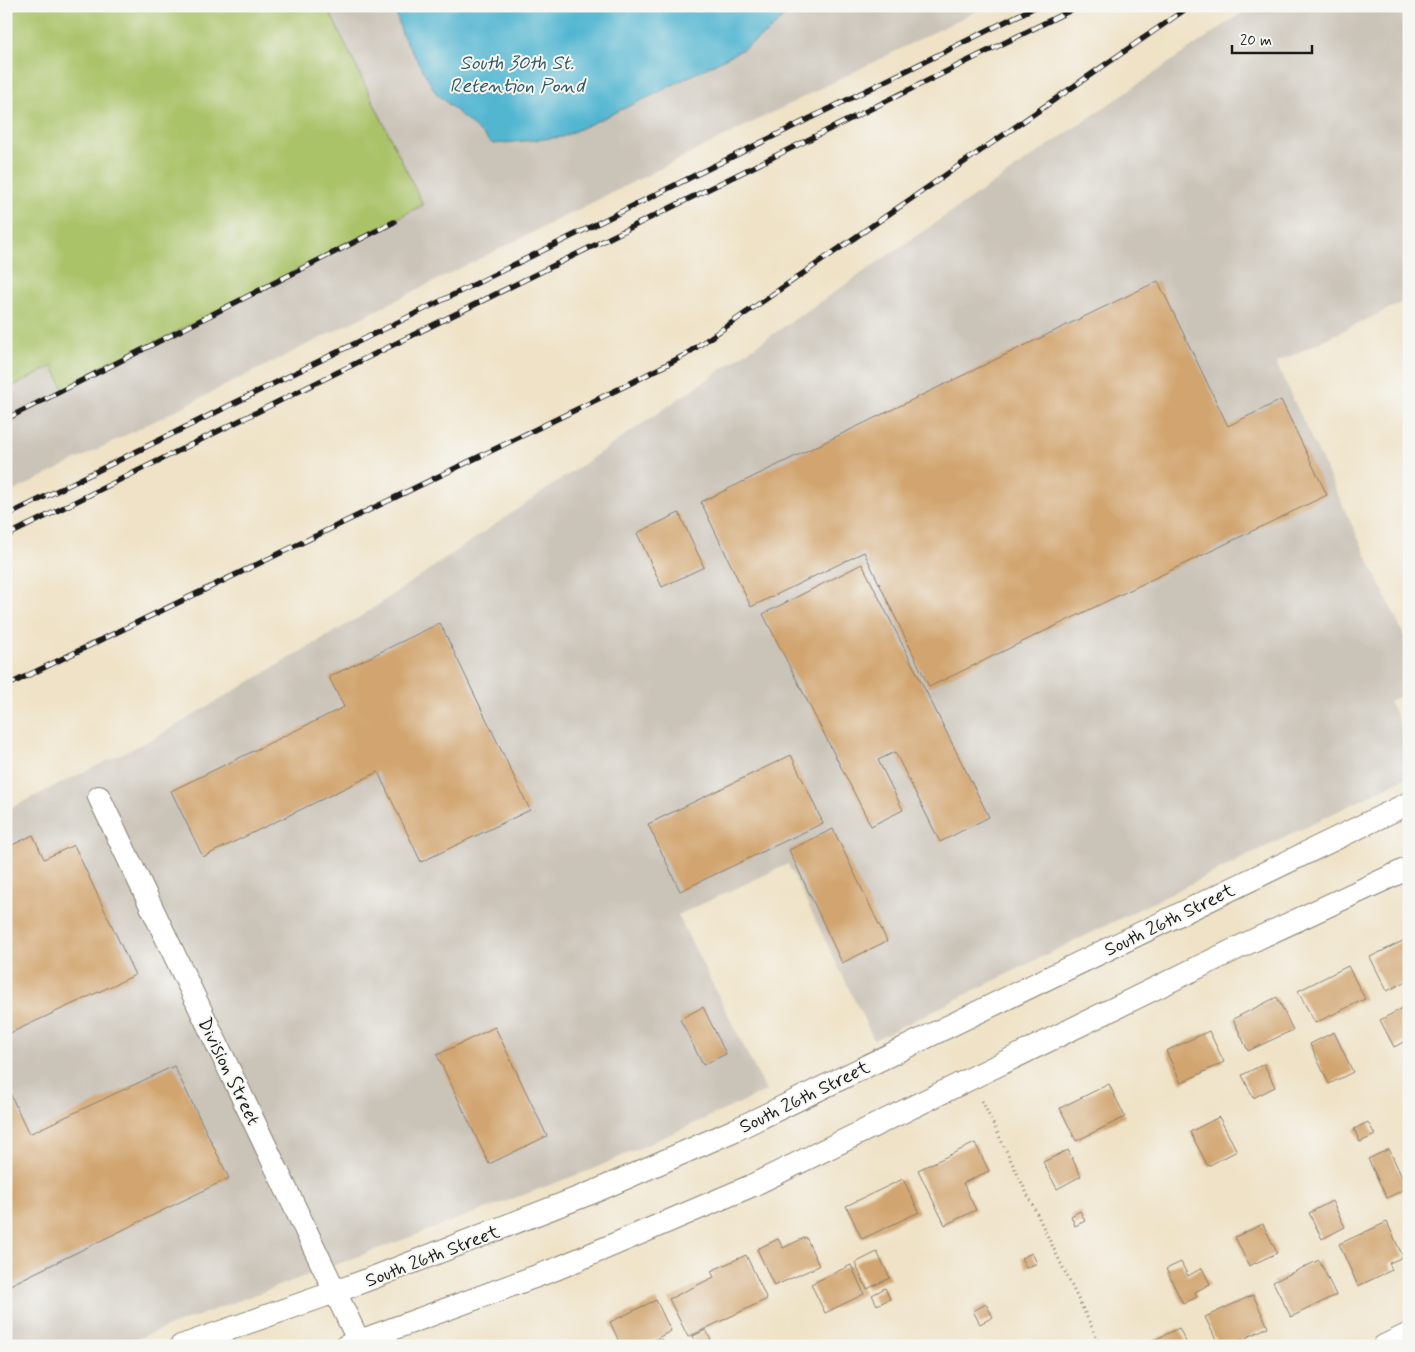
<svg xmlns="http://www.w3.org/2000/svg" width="1415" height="1352" font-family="Mynerve,sans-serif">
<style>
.industrial{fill:#cac3b8}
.green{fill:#aac369;stroke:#637042}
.water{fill:#52b6d1;stroke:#376976}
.building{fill:#d2a56f}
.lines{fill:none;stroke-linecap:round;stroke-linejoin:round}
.street-casing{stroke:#867f71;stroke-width:24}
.path{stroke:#867f71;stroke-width:3;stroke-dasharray:1 4;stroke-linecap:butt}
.street{stroke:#fff;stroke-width:22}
.rail-casing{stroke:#1c1c1c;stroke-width:5.5}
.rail{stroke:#f6f6f2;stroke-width:4;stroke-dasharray:11;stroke-linecap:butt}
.labels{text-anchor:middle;stroke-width:4;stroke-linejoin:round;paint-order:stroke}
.street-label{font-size:19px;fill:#1c1c1c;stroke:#f6f6f2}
.water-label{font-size:20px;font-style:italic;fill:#325a64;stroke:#f6f6f2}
</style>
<rect width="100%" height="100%" fill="#f6f6f2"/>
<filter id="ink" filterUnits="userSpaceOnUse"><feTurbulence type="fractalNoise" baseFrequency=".02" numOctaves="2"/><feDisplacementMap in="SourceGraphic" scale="10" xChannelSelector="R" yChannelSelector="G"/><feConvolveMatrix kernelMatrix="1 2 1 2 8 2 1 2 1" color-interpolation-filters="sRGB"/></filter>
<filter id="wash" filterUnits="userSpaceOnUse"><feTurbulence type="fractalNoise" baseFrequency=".0096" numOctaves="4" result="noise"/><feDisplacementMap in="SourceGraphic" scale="20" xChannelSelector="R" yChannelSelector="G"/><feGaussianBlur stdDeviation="1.12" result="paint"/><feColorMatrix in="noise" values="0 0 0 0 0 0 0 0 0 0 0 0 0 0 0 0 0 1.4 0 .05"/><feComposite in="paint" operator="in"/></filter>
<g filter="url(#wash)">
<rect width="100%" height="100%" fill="#efe2c6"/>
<path class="industrial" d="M6,6H986L6,495Z
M1252,6H1409V299L1276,363L1409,646V692L1389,701L1409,741V776L874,1040L788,864L678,915L766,1091L593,1169L117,1346H6V810L156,737L363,615Z"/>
<path class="green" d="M6,6H327L423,205L64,390L53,366L6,390Z"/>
<path class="water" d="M394,6H793L771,30L743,49L653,95L562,137L493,144L436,93L402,34Z"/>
<g id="blocks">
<path class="building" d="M1158,281L1228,426L1281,400L1327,495L929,687L864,552L751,607L701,502Z
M679,513L704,567L662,587L637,533Z
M862,564L989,817L940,842L895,752L878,760L903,810L871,826L763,614Z
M440,623L530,810L421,862L378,772L203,857L171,791L344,707L329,677Z
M791,755L823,823L680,891L648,824Z
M833,829L887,941L842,963L789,850Z
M33,835L44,859L74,845L135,975L6,1035V848Z
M1409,938V980L1387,991L1370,957Z
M1348,966L1365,999L1315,1023L1298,991Z
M1277,997L1293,1030L1248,1051L1233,1019Z
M703,1007L726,1054L703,1065L680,1019Z
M1405,1007L1409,1014V1039L1394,1047L1380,1020Z
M495,1027L547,1136L489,1164L437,1055Z
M1209,1031L1224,1062L1181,1083L1166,1051Z
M1334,1032L1353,1072L1329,1084L1310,1044Z
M1264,1064L1275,1087L1253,1098L1242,1075Z
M174,1066L229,1178L6,1287V1090L8,1089L29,1134Z
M1109,1084L1125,1117L1076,1141L1060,1108Z
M1219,1117L1237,1151L1208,1166L1190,1132Z
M1368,1122L1375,1135L1360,1142L1354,1129Z
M975,1143L989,1171L963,1183L976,1210L945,1225L918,1170Z
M1389,1149L1407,1188L1387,1198L1368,1159Z
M1068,1150L1081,1176L1057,1189L1043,1162Z
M903,1179L919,1212L862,1239L846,1206Z
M1332,1201L1345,1227L1322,1239L1309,1213Z
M1080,1211L1085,1221L1075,1226L1071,1216Z
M1387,1222L1403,1257L1389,1263L1392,1270L1358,1286L1339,1244Z
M1263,1224L1277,1253L1249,1266L1235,1237Z
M806,1237L819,1266L774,1286L757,1249L778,1239L783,1248Z
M877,1252L890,1278L867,1289L855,1263Z
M1032,1253L1037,1263L1026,1268L1021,1258Z
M746,1255L767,1299L688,1337L669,1299L714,1277L711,1271Z
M1319,1260L1336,1295L1291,1317L1273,1282Z
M1181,1262L1188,1276L1202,1268L1210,1284L1195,1292L1197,1297L1183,1304L1166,1269Z
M851,1265L864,1294L825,1313L811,1284Z
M885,1288L890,1299L877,1305L872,1295Z
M1253,1295L1268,1327L1229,1346H1219L1205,1317Z
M656,1300L671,1331L642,1346H621L610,1322Z
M986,1304L993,1317L980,1324L973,1311Z
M1179,1328L1188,1346H1142Z
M706,1330L711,1340L697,1346L693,1336Z
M662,1339L666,1346H651V1344Z"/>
</g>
</g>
<g filter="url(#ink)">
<use href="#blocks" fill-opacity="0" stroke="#867f71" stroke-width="1"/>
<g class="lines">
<g class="street-casing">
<path id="street" d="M99,797L361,1346
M181,1346L335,1292L367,1280L596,1191L735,1130L1409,803
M346,1346L556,1269L751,1186L1250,942L1409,868
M1384,1346L1409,1334"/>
</g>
<path class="path" d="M982,1101L1101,1346"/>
<use href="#street" class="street"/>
<g class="rail-casing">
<path id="rail" d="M6,419L394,222
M6,516L1037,6
M6,536L1079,6
M6,686L629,384L685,355L1190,6"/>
</g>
<use href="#rail" class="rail"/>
</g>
</g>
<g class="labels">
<g class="street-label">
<text transform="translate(1169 919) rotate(-26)" y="7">South 26th Street</text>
<text transform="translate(230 1071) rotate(64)" y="7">Division Street</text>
<text transform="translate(804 1096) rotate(-26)" y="7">South 26th Street</text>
<text transform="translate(432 1255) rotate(-21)" y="7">South 26th Street</text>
</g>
<g class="water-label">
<text x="517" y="69">South 30th St.<tspan x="517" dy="23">Retention Pond</tspan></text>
</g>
</g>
<rect width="1415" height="1352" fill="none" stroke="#f6f6f2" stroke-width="25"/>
<path d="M1232 45v8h80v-8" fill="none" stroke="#1c1c1c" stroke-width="2.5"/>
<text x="1240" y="45" font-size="15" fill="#1c1c1c" stroke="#f6f6f2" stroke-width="4" paint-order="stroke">20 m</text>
</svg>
